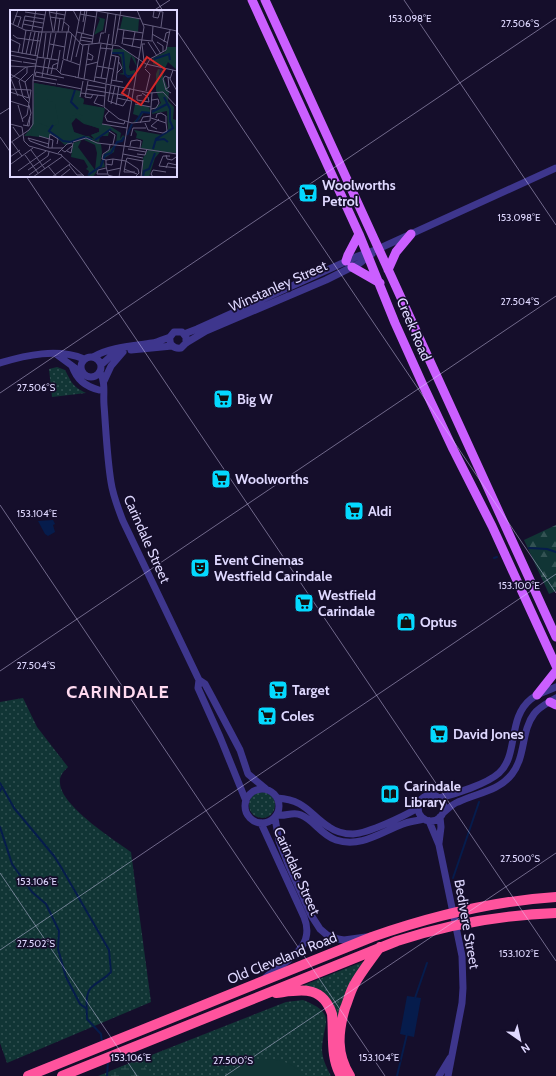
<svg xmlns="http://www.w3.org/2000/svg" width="556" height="1076" font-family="Cabin,sans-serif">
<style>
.grass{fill:url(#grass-dots)}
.forest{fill:url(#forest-firs)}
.wetland{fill:url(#wetland-marsh)}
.pitch{fill:#113535}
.water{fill:#061c4c}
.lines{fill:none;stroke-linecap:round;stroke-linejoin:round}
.stream{stroke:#061c4c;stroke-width:2}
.minor{stroke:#3e368d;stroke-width:7}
.major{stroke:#cb5fff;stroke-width:9}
.highway{stroke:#ff539d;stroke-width:10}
.ticks{fill:none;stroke:#dfd8ff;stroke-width:1;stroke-opacity:0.45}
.labels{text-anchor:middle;stroke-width:3.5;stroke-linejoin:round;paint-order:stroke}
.poi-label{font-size:14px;font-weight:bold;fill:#dfd8ff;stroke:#150e2b;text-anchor:start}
.street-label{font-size:14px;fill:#dfd8ff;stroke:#150e2b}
.district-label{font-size:18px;font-weight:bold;letter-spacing:1px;fill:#ffdaf0;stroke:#150e2b}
.inset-river{fill:none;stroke:#061c4c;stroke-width:2}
.inset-road{fill:none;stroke:#665f80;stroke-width:1}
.view{fill:#d62828;fill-opacity:0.15;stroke:#d62828;stroke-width:2}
.inset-edge{fill:none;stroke:#dfd8ff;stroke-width:2}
.ticks-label{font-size:10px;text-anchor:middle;fill:#dfd8ff;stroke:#150e2b;stroke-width:3.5;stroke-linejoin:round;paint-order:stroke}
</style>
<defs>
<pattern id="grass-dots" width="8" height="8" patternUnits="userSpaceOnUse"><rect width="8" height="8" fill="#113535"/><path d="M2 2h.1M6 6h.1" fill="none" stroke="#335253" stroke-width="1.8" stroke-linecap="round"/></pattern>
<pattern id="forest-firs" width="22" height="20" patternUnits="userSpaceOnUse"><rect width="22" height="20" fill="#113535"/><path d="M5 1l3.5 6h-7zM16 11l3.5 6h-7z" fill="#335253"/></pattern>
<pattern id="wetland-marsh" width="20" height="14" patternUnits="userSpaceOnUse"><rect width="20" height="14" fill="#113535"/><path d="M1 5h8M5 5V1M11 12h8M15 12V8" fill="none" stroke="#335253"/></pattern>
</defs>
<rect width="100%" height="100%" fill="#150e2b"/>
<path class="grass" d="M57,367L65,370C72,383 72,386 86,393L52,397L49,369Z
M23,698L37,727L68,767C63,772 59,776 60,783C61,806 113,839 131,852L151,1002L7,1063L0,1043V702Z
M249 805a13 13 0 1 1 26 0a13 13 0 1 1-26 0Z
M364,962L338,1023L333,1011L302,986L357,964Z
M303,1000C338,1014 323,1022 322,1049C322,1059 327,1068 331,1076H98L286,1002Z"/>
<path class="forest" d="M556,525V591L549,594L524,540Z"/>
<path class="wetland" d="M140,1059L150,1076H110V1071Z"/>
<path class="pitch" d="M262,1059C282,1060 290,1061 305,1076H226C237,1064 246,1061 262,1059Z"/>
<path class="water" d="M53,520L55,524L53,525L55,532L48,536L45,534L38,521Z
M407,996L421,998L414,1037L400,1034Z"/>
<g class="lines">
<path class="stream" d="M529,548L547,549L556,552
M494,558L497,557
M0,783L14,808L54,856L61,867L109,950L111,972C105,979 100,980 93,986C84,992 87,1009 87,1019L101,1034L102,1042
M0,791L2,787
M0,827L12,864L32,892L46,904L59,931L58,949L66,977L80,1004L87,1009
M453,878L479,802
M415,998L427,963
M107,1076L108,1061
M397,1076L407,1034"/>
<path class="minor" d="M184,334L197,329L358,256L378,249L556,168
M186,343V337L182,332H174L170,337C169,344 173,349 181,348L186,343L206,331L326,280L360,263L372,254
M131,350L172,346
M56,354L75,368
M81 367a10 10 0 1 1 20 0a10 10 0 1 1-20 0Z
M93,357C110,347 133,346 152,343C158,342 164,339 170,337
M0,363C26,355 58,348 84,359
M101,365L112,355L121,352
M72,366C77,380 85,386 99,390
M100,372C106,384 103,393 104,405C106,431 107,457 111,482C113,496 118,508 123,521L199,680L198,688L220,737L246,801
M104,381L111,366L123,352
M199,680L205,684L212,697L240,750L248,774L266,789
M245 806a17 17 0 1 1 34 0a17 17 0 1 1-34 0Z
M418 808a13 13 0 1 1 26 0a13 13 0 1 1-26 0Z
M277,798C306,800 309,814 329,827C336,832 345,834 353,834C369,833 404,816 418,808
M439,798C455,794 487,784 499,773C519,755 507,718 531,699C538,693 548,691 556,687
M443,813C448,809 452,804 458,802C476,793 498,792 512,774C526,756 521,731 534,714C539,707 548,703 556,698
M277,815C285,817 293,811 301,815C314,820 321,835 336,840C361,848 381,832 403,824C410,821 417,821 424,819
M275,818L279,841L288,864L311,915L320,929L327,935L338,939L344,940L366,937
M429,821L439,845L462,956L463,988L462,1003L448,1076
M261,823L304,917C317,949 284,961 265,978
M439,843L441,827L440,817
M439,1076L450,1058"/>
<path class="major" d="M252,0L359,234L395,323L422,383L453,449L492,526L556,666
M265,0L556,637
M346,261L348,255L359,234
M352,267L380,283
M388,270L396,252L411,234
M537,695L556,671
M550,702L556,705"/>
<path class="highway" d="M276,993C300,990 322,984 332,1014C334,1035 330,1057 341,1076
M28,1076L372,937C432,916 493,901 556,897
M62,1076L397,941C449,924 502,915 556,913
M350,1076C336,1054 338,1032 345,1008C348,1001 350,992 354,985C361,972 371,960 380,947"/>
</g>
<path class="ticks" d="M156,0L163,11M404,0L556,225M153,11L170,0M176,30L556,593M0,114L11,107M0,137L11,153M26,176L556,961M0,393L556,18M0,505L385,1076M0,671L556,296M0,873L137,1076M0,950L556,574M225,1076L556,853"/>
<defs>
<g id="supermarket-square" transform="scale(1)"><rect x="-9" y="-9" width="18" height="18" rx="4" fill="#04d9ff" stroke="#150e2b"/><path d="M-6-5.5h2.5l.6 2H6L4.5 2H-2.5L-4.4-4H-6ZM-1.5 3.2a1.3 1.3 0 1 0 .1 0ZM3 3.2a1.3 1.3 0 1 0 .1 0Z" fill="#111"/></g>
<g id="theatre-square" transform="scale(1)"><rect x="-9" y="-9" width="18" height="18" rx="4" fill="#04d9ff" stroke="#150e2b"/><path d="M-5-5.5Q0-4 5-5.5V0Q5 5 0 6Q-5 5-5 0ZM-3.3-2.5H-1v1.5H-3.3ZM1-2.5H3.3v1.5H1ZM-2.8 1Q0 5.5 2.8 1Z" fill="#111"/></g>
<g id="shop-square" transform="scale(1)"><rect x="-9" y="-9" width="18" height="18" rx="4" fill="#04d9ff" stroke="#150e2b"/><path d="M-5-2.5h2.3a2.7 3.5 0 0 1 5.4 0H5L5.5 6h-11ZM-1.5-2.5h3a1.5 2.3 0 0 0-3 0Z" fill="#111"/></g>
<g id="library-square" transform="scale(1)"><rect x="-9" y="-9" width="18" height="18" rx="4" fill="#04d9ff" stroke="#150e2b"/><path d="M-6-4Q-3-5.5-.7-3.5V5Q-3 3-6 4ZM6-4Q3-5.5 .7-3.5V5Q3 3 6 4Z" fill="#111"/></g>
</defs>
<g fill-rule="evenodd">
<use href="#supermarket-square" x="308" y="193"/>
<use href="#supermarket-square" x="223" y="399"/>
<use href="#supermarket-square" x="221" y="479"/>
<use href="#supermarket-square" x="354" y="511"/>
<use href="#theatre-square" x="200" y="568"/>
<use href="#supermarket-square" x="304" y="603"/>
<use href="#shop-square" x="406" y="622"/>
<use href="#supermarket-square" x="278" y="690"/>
<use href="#supermarket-square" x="267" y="716"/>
<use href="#supermarket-square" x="439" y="734"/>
<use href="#library-square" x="390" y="794"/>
</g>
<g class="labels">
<g class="poi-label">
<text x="322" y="190">Woolworths<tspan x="322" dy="16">Petrol</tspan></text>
<text x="237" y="404">Big W</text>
<text x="235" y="484">Woolworths</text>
<text x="368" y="516">Aldi</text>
<text x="214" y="565">Event Cinemas<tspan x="214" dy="16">Westfield Carindale</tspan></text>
<text x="318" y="600">Westfield<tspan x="318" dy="16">Carindale</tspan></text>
<text x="420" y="627">Optus</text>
<text x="292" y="695">Target</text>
<text x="281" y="721">Coles</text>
<text x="453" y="739">David Jones</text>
<text x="404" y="791">Carindale<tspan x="404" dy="16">Library</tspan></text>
</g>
<g class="street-label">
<text transform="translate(278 286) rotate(-24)" y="5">Winstanley Street</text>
<text transform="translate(414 329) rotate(67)" y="5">Creek Road</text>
<text transform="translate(147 539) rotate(66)" y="5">Carindale Street</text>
<text transform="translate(297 871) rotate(66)" y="5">Carindale Street</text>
<text transform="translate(467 924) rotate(80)" y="5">Bedivere Street</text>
<text transform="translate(282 958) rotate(-22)" y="5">Old Cleveland Road</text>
</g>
<g class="district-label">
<text x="118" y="698">CARINDALE</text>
</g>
</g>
<g transform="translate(10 10)">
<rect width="167" height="167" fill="#150e2b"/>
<path d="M87,7L95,9L93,20L84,25L90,9ZM157,37H167V60L158,52L155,58L143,54V48L155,42ZM148,59L154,60L153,66L159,82L158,91L164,97L163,109L166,110L167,143L150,142L145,148L139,167H132L133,148L138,140L131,138L133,130L126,128L127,124L124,120L152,125L158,119L157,101L142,104V101L151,93L146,81V64ZM24,73L71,81L70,88L74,90L73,94L95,98L92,114L100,116L98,126H90L89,132L74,127L55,135L43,125L14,126L23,116ZM66,108L74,114L89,118V122L81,125L85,129L64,122L61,114ZM125,94L139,97L141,104L134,102L129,110L123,113L129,106L123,104ZM105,135L104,142L93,149L95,157L89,158L83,167H76L90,156L93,145Z" fill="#113535" fill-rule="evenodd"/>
<path d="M103,39H114L125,48L127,57L121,46L119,57L120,61L125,60L126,66L108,64L113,63L111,47L108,44H101ZM24,73L69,81L70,87L74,89L73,95L94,98L92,114L100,116L111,123L110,129L113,125L115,127L106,134L107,124L99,119L98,126H90L87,132L81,125L89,122L90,119L71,112L70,108L73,106L67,103L60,108L64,122L70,126H79L83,130L72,127L56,134L43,124H40L39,128L21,126L24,93L25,110L29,113L39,117L49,114L45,94L38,89L32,95V89L26,83L24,85ZM78,128L91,134L92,142L90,156L78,165L79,161L76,159L78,157L74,150L61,147L63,133ZM72,129L85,135L87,143L85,160L68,137Z" fill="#113535" fill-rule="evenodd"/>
<path d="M158,40L161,50L167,54L157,51L150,57L149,47Z" fill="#113535"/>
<path d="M113,6L129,9L128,22L110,19Z" fill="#113535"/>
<path class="inset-river" d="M102,43H113L115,64L118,67L125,64M144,49L159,44L160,50M149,70L151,58M65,80L61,92L68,99M142,102L157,94M126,112L132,102L141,103M43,115L39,121L53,131L61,132L74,127L82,130M117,125L122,114M85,130L101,119M146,130L154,129L158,132M143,139L146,129L163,118L160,111V99L154,87M78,165L91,156L95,145L101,143L107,132L112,131L114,127M133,167L134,161L139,159L145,143"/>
<path class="inset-road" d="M39,0L43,22M63,0L69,11M81,0L131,9M143,0L153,2L151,17M144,1L143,7L148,8L150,2M15,2L35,5M39,2L55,5M70,4L86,7M5,6L11,7L8,16M15,6L34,9M40,7L54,9M14,10L33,13M54,12L59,16L58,22M73,12L75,0M0,13L15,20L31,22H60L72,35L90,33L109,36L136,54L167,61M3,14L8,0M13,14L33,18M133,14L167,21M143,16L142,30L151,44M12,18L15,6M108,19L133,23M22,20L26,0M44,21L47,0M52,21L56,0M48,22L50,8M67,22L83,26M73,23L77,0M95,23L98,3M142,24L158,33M3,25L7,28L30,31M71,27L83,29M113,28L142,31M0,29L10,34L8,43M70,30L82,32M138,32L147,46M147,32L153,36V42M154,32L156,23L159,22M89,33L91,23H94M40,34L55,37M82,34L87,1M102,34L106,4M105,34L111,0M112,34L114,20M113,34L131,38M122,37L125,22M90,38L102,39M0,41L28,46M12,44L16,20M16,44L21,22M0,45L26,50M20,45L25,22M101,45L109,47L106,71M25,46L29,22M27,47L48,50M66,47L72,23M33,48L36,23M37,49L41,23M41,49L46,23M53,49L57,22M53,49L70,55M77,49L82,50L83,46L78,43M0,50L12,52M57,50L62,24M61,51L71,0M134,51L132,34H135M13,52L26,54M76,55L88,52M0,56L16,57M26,56L46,59L51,64L66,67M87,56L103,59M135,58L140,49L156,40L160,20M47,59L50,40M135,59L140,64L136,81M163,60L160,69L167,81M50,63L53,50M107,63L112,58L109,52M0,64L15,72M37,64L40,49M41,64L43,55L48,53M32,67L35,49M65,67L96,74L94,97L109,109L122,113L140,111L142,83M85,67L97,69M68,68L73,35M91,68L99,24M160,68L155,66L153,69L156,80L161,83M0,69L16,57L26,56M1,69L8,86M74,69L79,35M23,70L46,74M47,70L25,66L26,62L54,68M101,70L113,72M9,71L13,87L19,93M9,71L17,63V57M78,71L75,87L81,88L83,84M84,72L91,34M96,73L103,35M47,74L72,79M96,74L140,83L153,82L167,97M101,74L106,46M77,75L95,78M101,75L98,91L113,96L118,88L120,78M0,79L21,80L17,105L12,109M76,79L118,86M156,79L159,77L158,67M0,82L19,88M71,83L95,86M88,85L84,93L93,96M132,85L127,86V90L139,92L138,87L132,83M70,87L73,71M19,88L15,72L23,64M107,88L121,91M0,91L19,97M101,94L105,76M125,94L141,97M8,95L13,112M106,95L109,76M141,99L146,98L149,93L148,89L142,90M99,101L95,106L97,111L114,114L115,111M146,108L147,104L151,103L156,106V113M130,113L133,107L141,106M135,113L138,120L153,123L157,121L156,113L141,108M0,114L12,117L14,131L19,136L52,145M92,114L117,118M13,115L19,116L20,107M17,116L21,103L19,95M3,117L10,127M147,119L141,116L149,109M99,121L105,125L103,134M29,126L43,130L42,138M121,126L123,118H136M20,131L39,138H53M20,131L18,128L39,134M2,132L12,146M63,132L76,128L87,133L114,136M0,133L19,120L23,114V70L36,0M114,136L167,144M120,136L121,131L127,130L131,131L130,138M38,138L40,124L48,129L47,134M118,139L136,142M21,140L35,159M52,140L55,142L62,136M57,141L61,143L63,133M48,143L57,134L62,133M113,144L133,148M127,144L135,145L137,139M15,145L28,163M51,145L75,167M156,145L157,149L162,150L166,147M160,146H153L149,156L167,158M0,147L10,140M103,149L116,151L128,159L129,163L125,167M103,149L96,150V156L98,165L105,167M96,150L92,149L93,144L99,140L100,135M116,151L114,162H125M116,151L117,148L133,151M1,154L23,138M96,154L102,155L103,149M59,155L67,165H73M38,156L47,167M96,158L88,160L87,164H97M156,158L158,153L167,155M114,159L127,164M18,160L38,146L39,142M8,161L36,141M97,161L111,158M19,165L41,149M23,167L53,146M42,167L60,154M50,167L60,159M109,167L134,17L127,0M131,167L133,150M143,167L141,164L143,160L156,162"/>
<path class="view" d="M137,47L155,59L131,95L112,83Z"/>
<rect width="167" height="167" class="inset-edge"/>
</g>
<g class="ticks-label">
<text x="410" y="22">153.098°E</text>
<text x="520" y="27">27.506°S</text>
<text x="519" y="221">153.098°E</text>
<text x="520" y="305">27.504°S</text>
<text x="36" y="391">27.506°S</text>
<text x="37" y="517">153.104°E</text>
<text x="519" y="589">153.100°E</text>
<text x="36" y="669">27.504°S</text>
<text x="520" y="862">27.500°S</text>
<text x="37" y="885">153.106°E</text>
<text x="36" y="947">27.502°S</text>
<text x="519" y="957">153.102°E</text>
<text x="131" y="1061">153.106°E</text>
<text x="379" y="1061">153.104°E</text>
<text x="233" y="1064">27.500°S</text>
</g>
<g transform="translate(520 1040) rotate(146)" stroke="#150e2b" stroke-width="3" paint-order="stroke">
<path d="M0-3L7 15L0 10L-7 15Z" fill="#dfd8ff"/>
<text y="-6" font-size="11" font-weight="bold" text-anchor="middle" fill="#dfd8ff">N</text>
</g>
</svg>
